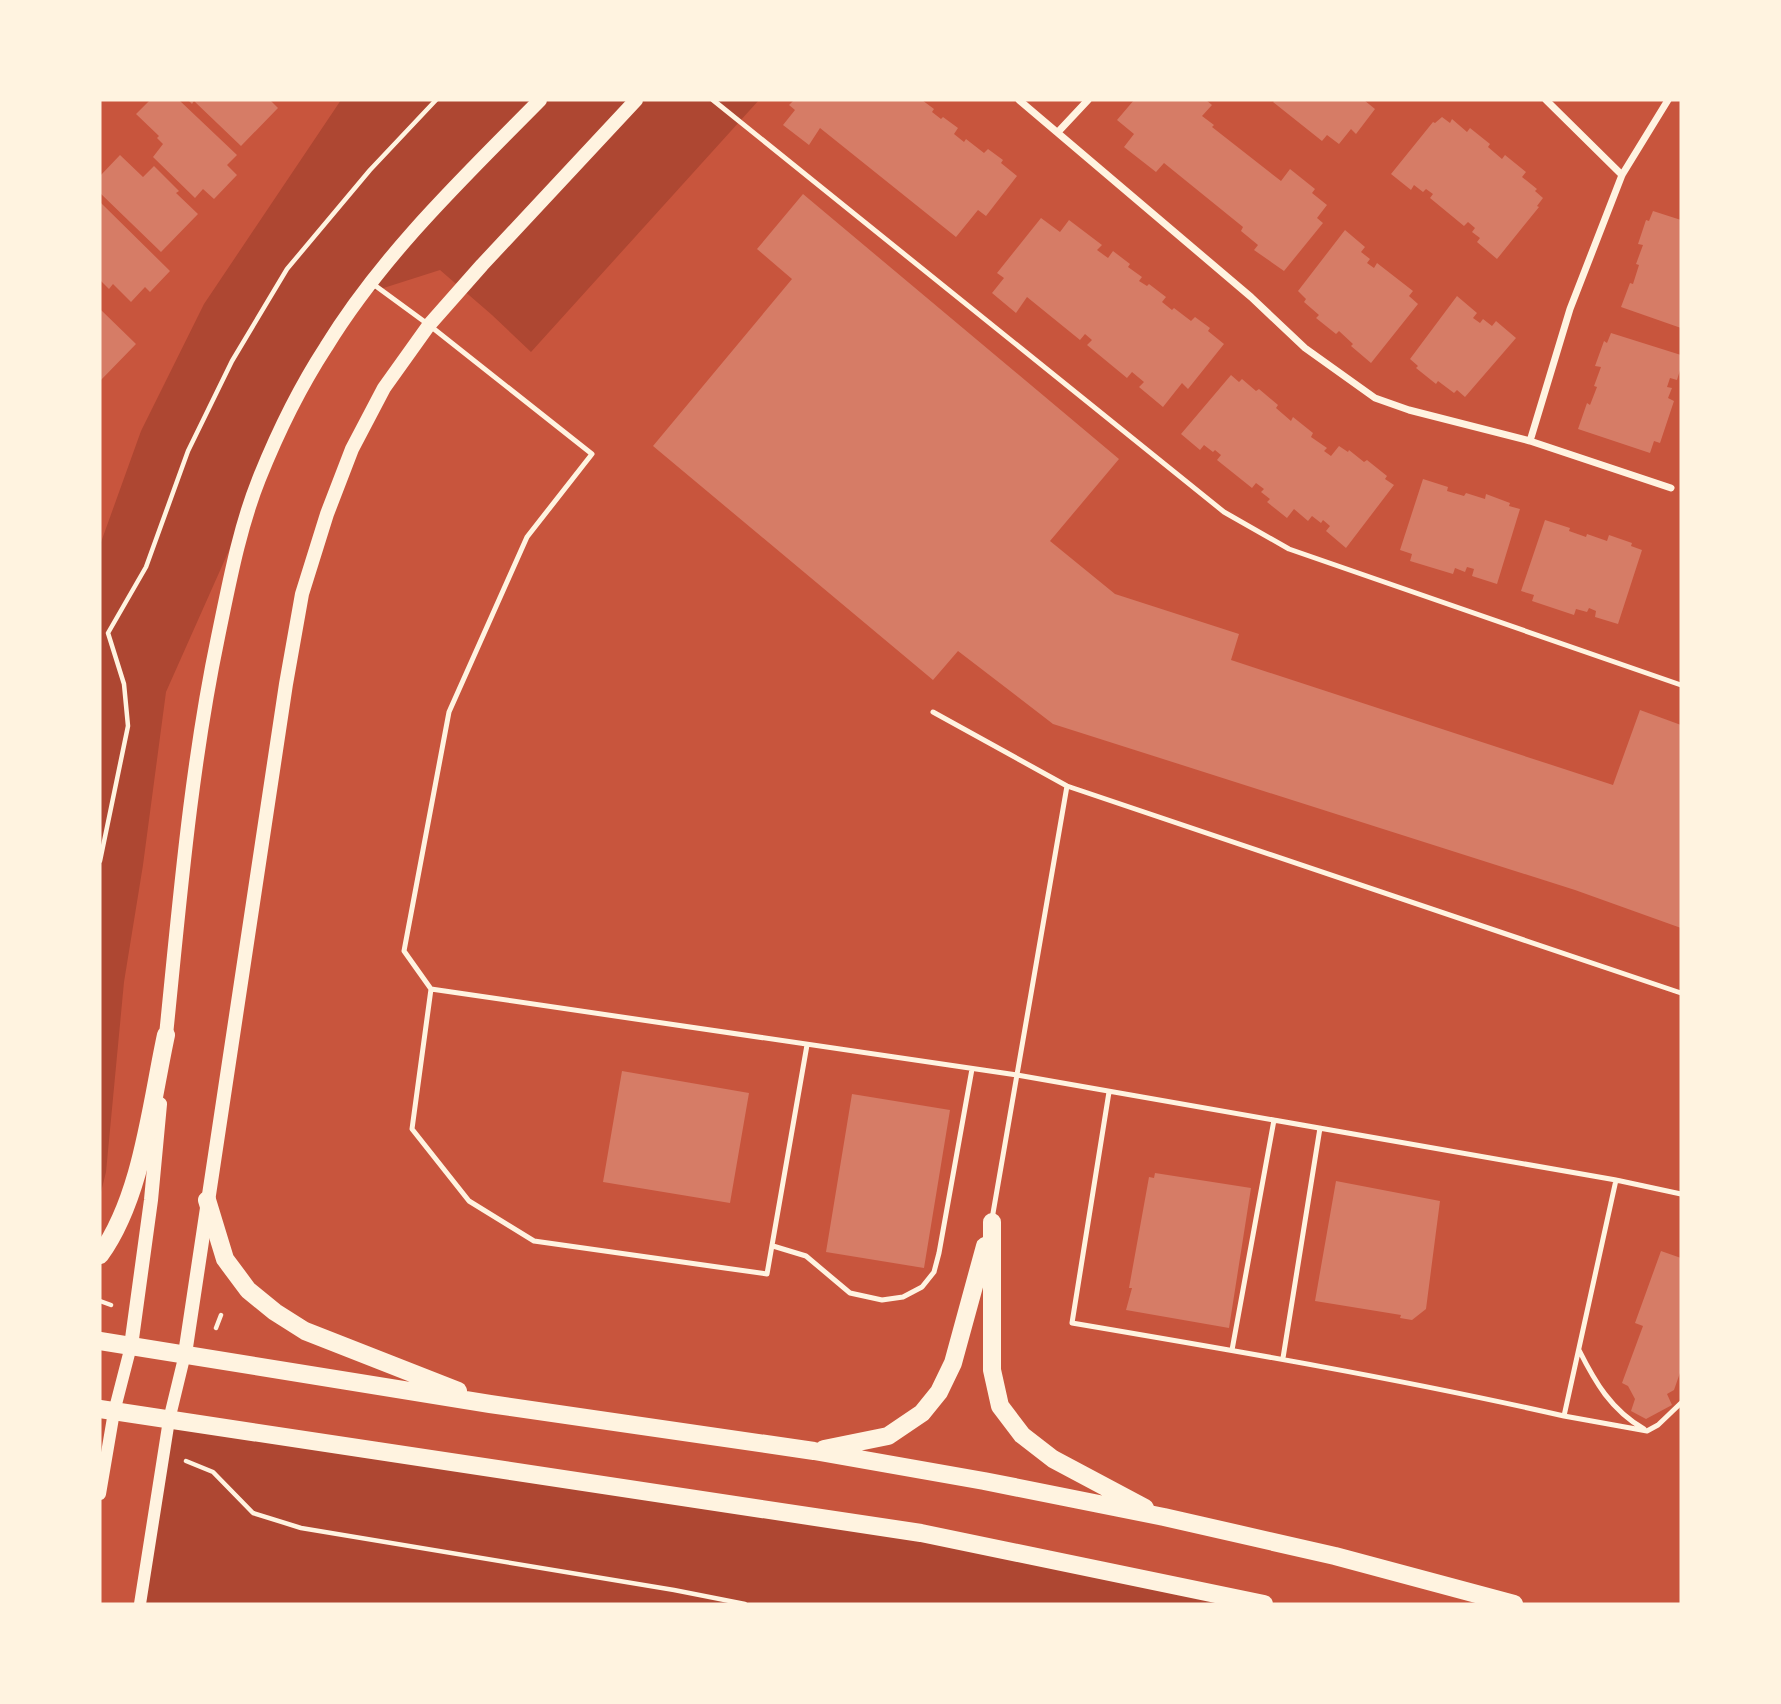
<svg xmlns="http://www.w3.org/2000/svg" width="1781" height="1704" font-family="Signika,sans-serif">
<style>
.green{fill:#ae4732}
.building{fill:#d67c66}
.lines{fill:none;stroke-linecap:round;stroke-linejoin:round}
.path{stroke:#fff3e0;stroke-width:4.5}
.service{stroke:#fff3e0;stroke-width:5}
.minor{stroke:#fff3e0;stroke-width:7}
.tertiary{stroke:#fff3e0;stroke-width:12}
.secondary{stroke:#fff3e0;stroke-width:14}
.primary{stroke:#fff3e0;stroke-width:18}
</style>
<rect width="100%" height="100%" fill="#c8553d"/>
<path class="green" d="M341,100H759L531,352L492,315L440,270L371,292L295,402L166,692L143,865L124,982L106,1172L100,1196V545L141,431L204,304Z
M167,1423L921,1533L1264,1604H140Z"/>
<path class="building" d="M150,100H179L237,155L227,165L237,175L214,199L203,189L195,198L153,157L163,144L157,138L159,136L136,114Z
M188,100H270L278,108L241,146L194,101L192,104Z
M794,100H922L934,109L932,112L941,119L943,117L958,128L954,134L964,142L966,139L984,153L988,149L1003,160L1001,163L1017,176L986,216L978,210L956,237L820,128L809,145L783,125L795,110L789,105Z
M1134,100H1206L1212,105L1202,116L1214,125L1212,127L1281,181L1290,169L1315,189L1312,193L1327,205L1317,218L1323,223L1284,271L1254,250L1258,245L1241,231L1243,227L1164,163L1156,172L1124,147L1134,134L1117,120Z
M1275,100H1364L1375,109L1356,134L1351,129L1339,144L1327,135L1322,141L1273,102Z
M1442,117L1450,123L1452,119L1467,132L1470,128L1490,144L1488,147L1502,159L1505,155L1526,172L1522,177L1537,189L1535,191L1543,198L1537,206L1539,207L1497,259L1477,242L1480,238L1472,232L1475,228L1468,222L1464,226L1430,198L1433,194L1426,189L1423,192L1414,185L1411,190L1391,174L1433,122L1435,123Z
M120,155L143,177L154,166L179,191L176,193L198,214L161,252L100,193V176Z
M803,194L1119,459L1050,541L1115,594L1239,634L1231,660L1613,785L1640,710L1681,725V928L1575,890L1053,724L958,651L933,680L653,446L792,279L757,249Z
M100,202L170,271L150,292L145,287L131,302L113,284L109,289L100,280Z
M1653,211L1681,220V328L1621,307L1630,283L1633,284L1639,265L1636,264L1643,245L1638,244L1646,220L1649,221Z
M1041,218L1060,232L1069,220L1102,245L1097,250L1108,258L1113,251L1130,264L1128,267L1142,277L1139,281L1147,286L1149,284L1166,297L1162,302L1172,310L1174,308L1191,321L1195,317L1210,328L1208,331L1224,344L1188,389L1182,383L1163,407L1139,387L1144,382L1132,372L1127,378L1087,345L1092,340L1085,334L1080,340L1027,297L1016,313L992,293L1004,278L997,273Z
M1345,230L1365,247L1361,252L1370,259L1367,263L1374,268L1377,263L1413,291L1409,296L1418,304L1371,363L1351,346L1353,344L1339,331L1336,334L1316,318L1319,315L1304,302L1306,299L1298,291Z
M1457,296L1477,313L1473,318L1480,323L1483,319L1492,326L1496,321L1516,338L1465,397L1457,390L1454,393L1438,381L1436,384L1416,368L1418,366L1410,359Z
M100,309L136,344L100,381Z
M1611,333L1681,355V367L1677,380L1670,378L1667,387L1672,388L1668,398L1674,401L1660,443L1654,441L1650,453L1578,429L1587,403L1590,405L1597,387L1594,386L1601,367L1595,366L1604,341L1607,343Z
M1231,375L1239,382L1242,379L1256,391L1259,389L1278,405L1276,408L1291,421L1293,417L1313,433L1311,437L1327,448L1324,451L1331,456L1339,446L1348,452L1349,450L1364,462L1367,460L1387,476L1385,479L1394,485L1346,548L1326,531L1330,526L1323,520L1321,523L1312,516L1308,521L1294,509L1287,518L1267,502L1270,499L1261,492L1264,489L1256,483L1252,488L1217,460L1221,455L1215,450L1213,452L1204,445L1200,450L1181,434Z
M1423,479L1448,487L1447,491L1464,496L1466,493L1485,499L1486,494L1510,503L1509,506L1520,509L1497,584L1472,576L1474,569L1467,567L1465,572L1455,568L1453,574L1410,561L1412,554L1400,550Z
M1545,520L1570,528L1569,531L1586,537L1587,534L1607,541L1609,535L1632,543L1631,546L1642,550L1618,624L1595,617L1596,611L1589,608L1587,612L1576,609L1574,615L1532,601L1534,595L1521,591Z
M622,1071L749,1093L730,1203L603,1182Z
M852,1094L950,1110L924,1268L826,1252Z
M1155,1173L1251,1188L1229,1328L1126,1310L1132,1288H1129L1149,1177L1154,1178Z
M1336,1181L1440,1201L1426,1309L1412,1320L1400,1318L1401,1315L1315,1301Z
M1661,1251L1681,1258V1370L1674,1390L1667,1394L1672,1405L1646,1419L1631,1411L1635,1399L1628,1386L1622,1383L1643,1326L1635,1323Z"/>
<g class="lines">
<path class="path" d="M100,861L128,726L124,684L108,633L146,567L188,451L232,361L287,269L370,170L436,100
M100,1301L111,1305
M216,1328L221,1315
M186,1461L213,1472L253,1513L301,1528L674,1590L745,1604"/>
<path class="service" d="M713,100L1224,512L1289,549L1681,685
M373,284L429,325L592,454L527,537L449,712L404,951L431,989L1017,1075L1616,1180L1681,1194
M933,712L1067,786L1681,993
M431,989L412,1129L469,1201L534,1241L767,1274L807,1045
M1109,1092L1072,1323C1237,1351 1401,1379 1564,1416L1616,1180
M992,1219L1067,786
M773,1246L806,1256L850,1293L882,1300L903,1297L922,1287L934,1272L939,1253L972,1069
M1232,1350L1274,1120
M1579,1350C1595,1382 1611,1410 1644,1429
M1283,1358L1320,1128
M1564,1416L1647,1431L1658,1425L1681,1403"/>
<path class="minor" d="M1019,100L1251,297L1305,348L1375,398L1409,410L1530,441L1671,488
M1546,100L1622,175
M1058,132L1088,100
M1530,441L1570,309L1622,175L1668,100"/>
<path class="tertiary" d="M100,1494L114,1412L131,1346
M140,1604L169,1420L185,1354"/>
<path class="secondary" d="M165,1045C179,909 190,771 218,637C229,584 239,529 259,479C277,434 300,387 326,347C383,254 464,177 540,100
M131,1346L151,1200L160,1104
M185,1354L286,684L302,594L327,514L352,449L384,388L429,325L482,265L636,100"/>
<path class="primary" d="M207,1200L225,1259L248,1290L275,1312L305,1331L458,1391
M992,1222V1370L1000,1406L1022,1435L1053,1459L1145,1508
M100,1255C142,1197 151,1104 166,1035
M100,1341L490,1404L814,1451L984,1481L1164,1517L1335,1556L1514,1604
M100,1409L921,1533L1264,1604
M824,1449L888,1436L922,1413L939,1392L953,1363L985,1246"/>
</g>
<rect width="1781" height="1704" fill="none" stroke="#fff3e0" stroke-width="203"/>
</svg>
